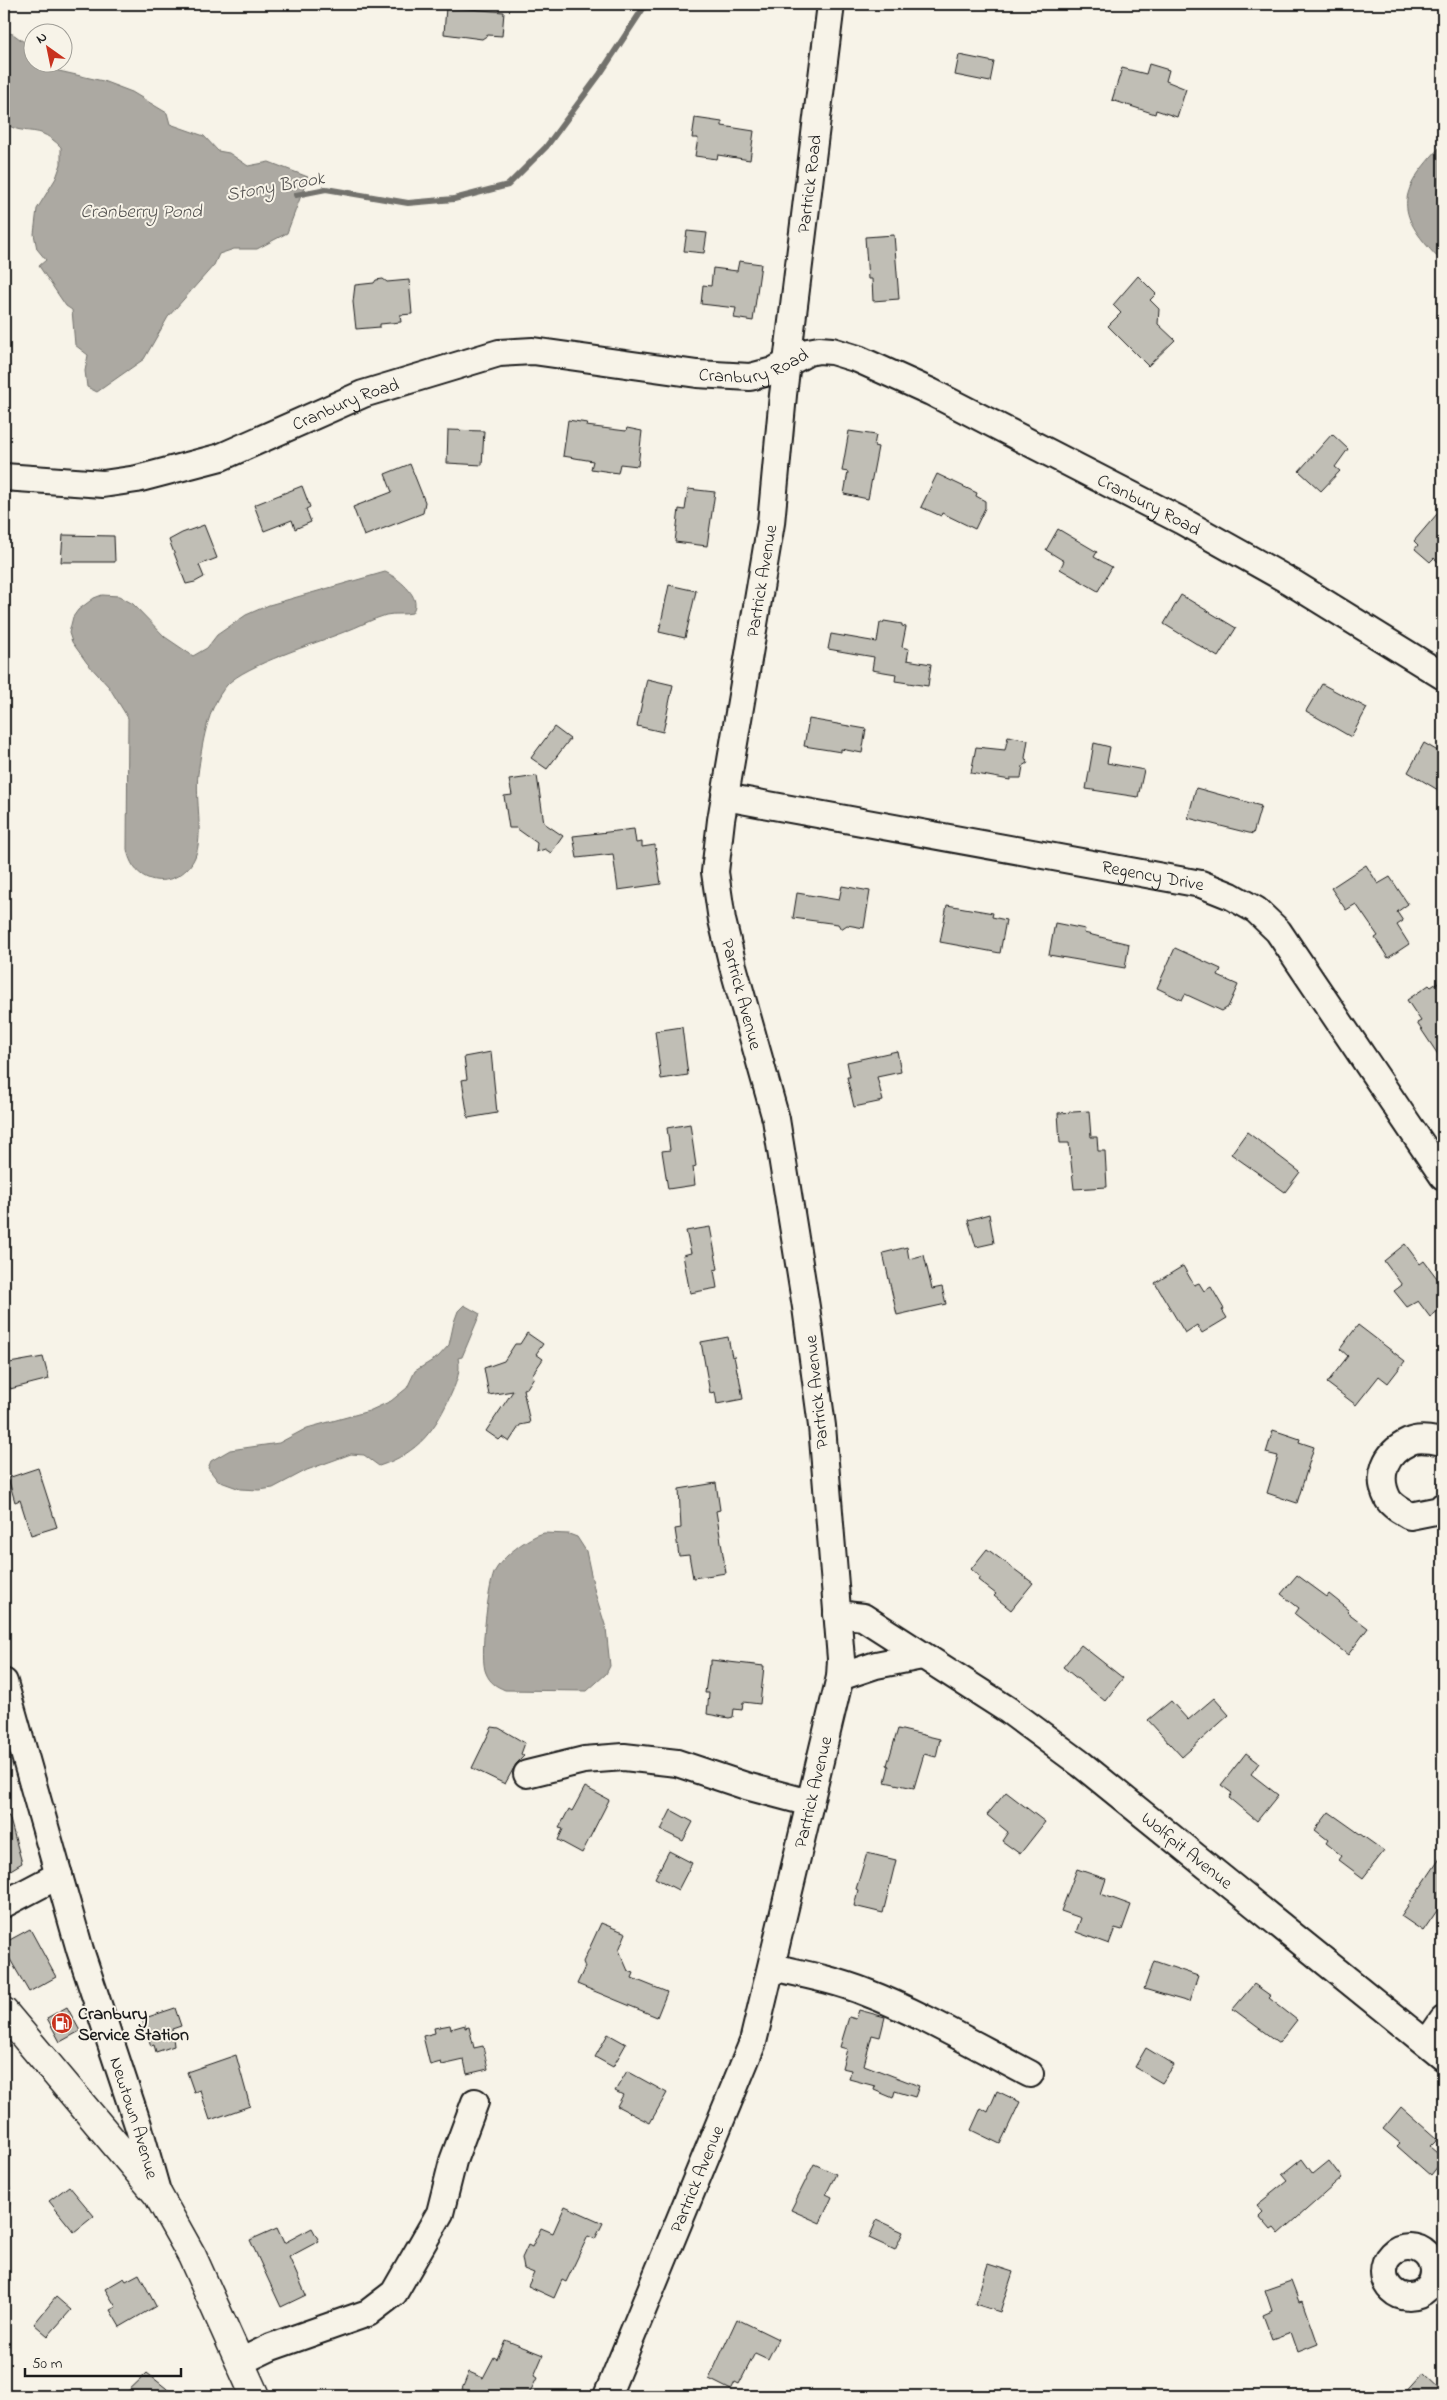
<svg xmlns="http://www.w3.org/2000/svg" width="1447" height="2400" font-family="'Indie Flower',sans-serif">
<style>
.water{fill:#aca9a2;stroke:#72716c}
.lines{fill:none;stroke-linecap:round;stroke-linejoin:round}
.stream{stroke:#72716c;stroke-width:6}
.building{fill:#c0beb5;stroke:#1c1c1c}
.minor-casing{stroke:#1c1c1c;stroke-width:30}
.major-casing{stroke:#1c1c1c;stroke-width:31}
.minor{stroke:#f7f3e8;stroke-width:26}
.major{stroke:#f7f3e8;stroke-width:28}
.labels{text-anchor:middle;stroke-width:4;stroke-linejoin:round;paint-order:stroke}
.street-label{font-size:18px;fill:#1c1c1c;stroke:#f7f3e8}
.poi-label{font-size:18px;font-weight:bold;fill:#1c1c1c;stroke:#f7f3e8;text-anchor:start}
.water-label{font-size:19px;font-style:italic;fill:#565452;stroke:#f7f3e8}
</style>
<rect width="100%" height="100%" fill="#f7f3e8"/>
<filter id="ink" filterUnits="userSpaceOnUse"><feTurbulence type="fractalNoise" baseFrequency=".02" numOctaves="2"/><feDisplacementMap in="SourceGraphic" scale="10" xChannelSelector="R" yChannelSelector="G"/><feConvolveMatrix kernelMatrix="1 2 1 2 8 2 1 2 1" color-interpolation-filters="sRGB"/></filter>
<g filter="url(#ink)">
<path class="water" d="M4,32L13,34L31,47L32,62L41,63L50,69L103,81L132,92L167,113L170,124L204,136L218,151L229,153L248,166L269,162L308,177L287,233L257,249H234L219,254L214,265L168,317L144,359L97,392L87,387L85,371L88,355L75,345L72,310L66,306L39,266L46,260L37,249L34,234L37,209L56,178L61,164V147C55,141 49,136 41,133C28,129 14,133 4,121Z
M1443,144V263C1394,213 1395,194 1443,144Z
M385,572C395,576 416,592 415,605C415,608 413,611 412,613C404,615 394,613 386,615C372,619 358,627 344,632C317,643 245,665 227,685C207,708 202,745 198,774C195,799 204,835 195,857C182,888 134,891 127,849L128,718L109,687L87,663L72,642L69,633L73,617L78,610L94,598L102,595L119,596L133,604L165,637L193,656L207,648L217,635L246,615L269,605Z
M464,1305L480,1314L462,1357L458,1358C461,1370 457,1381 452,1392C436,1429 419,1453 379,1466L364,1455L351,1454L307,1470L273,1488L259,1490L240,1489L218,1481L208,1468L211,1461L230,1450L279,1443L307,1428L369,1411L391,1401L407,1388L415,1371L438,1357L449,1345L454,1322L458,1311Z
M544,1533L569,1534L577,1537L586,1551L595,1593L606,1628L610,1666L606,1674L587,1691L505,1690C496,1686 490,1683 486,1673C479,1659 488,1588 494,1573C501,1557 528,1537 544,1533Z
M4,2171C15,2187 9,2214 4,2232Z"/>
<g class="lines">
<path class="stream" d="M296,195L326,189L408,203L454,199L508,185L546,147L600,74L646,4"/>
</g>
<path class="building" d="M446,7L504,12L502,36L488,35L482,39L444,34Z
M959,55L994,62L990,82L955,75Z
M1149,64L1169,70L1166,81L1186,89L1177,117L1156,110L1155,114L1112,100L1122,68L1146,74Z
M695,118L722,122V126L754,131L750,160L718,155L717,159L695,156L698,138H692Z
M687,231L707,233L704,253L684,251Z
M894,235L899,299L873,301L872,279H868L865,237Z
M739,261L761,264L753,321L734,318L736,308L701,304L703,285L711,286L713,268L737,271Z
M1138,276L1156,294L1150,300L1159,309L1158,324L1175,340L1148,366L1108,326L1121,313L1113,305Z
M383,279L387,282L409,280L412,314L400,315L401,322L380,324V327L356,329L353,302L355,285L374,283L376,280Z
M568,420L587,423L586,426L626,431L627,428L642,431L638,466L620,464L618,473L591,469L593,461L563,456Z
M448,430L484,431L482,465L447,463Z
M849,431L876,435L874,446L878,447L868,499L844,494L848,472L842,471Z
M1332,434L1348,449L1335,467L1340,471L1321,491L1299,471Z
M410,464L425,502L423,513L364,536L353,507L392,492L385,474Z
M937,474L977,493L976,496L985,501V508L975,529L942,513L941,516L921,507Z
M302,486L310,507L306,509L311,522L295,529L292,520L264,531L254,505Z
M688,489L715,492L707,546L675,542L679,509L685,510Z
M1443,507V566L1434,558L1430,562L1415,549L1418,545L1414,541Z
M204,525L217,558L199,565L204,577L195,582L186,584L169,540L182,533Z
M1058,529L1097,552L1094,557L1112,567L1098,591L1060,569L1064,561L1046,550Z
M63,535L114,536L115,562H61Z
M669,585L696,591L685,638L659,632Z
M1181,595L1236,628L1218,657L1164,624Z
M884,621L902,624V626L906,627L902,647L909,649L907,660L931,664L928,686L895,681L896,674L872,670L874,657L828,649L831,634L877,642L880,623H883Z
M647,679L673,685L663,732L637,726Z
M1322,684L1367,708L1351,737L1306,711Z
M809,719L866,729L862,753L841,749V752L804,746Z
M554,727L570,739L547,769L531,758Z
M1008,736L1028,740L1025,758L1028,763L1023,766L1021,778H1010V780L971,773L976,747L1005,750Z
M1094,743L1110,747L1107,763L1144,770L1138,797L1086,789Z
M1424,743L1443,754V793L1408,772Z
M537,776L544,823L563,836L551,853L545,849L536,852L537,843L516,828H509L504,796L512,795L509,780Z
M1196,788L1261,806L1253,834L1188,818Z
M634,829L636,843L642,842V847L655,845L661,884L618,890L613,854L577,858L573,836Z
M1366,865L1378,884L1390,877L1408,904L1397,912L1403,921L1397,925L1409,944L1388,958L1375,938L1378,936L1356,904L1346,910L1331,888Z
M842,886L870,891L864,928L847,925L841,929L838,924L793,918L797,893L839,900Z
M947,905L993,913L992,917L1006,920L1000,953L940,942Z
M1055,923L1085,929L1084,933L1129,944L1125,968L1049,955Z
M1175,948L1221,969L1218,976L1238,985L1228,1007L1222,1011L1185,994L1182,1000L1157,988Z
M1443,979V1062L1417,1023L1421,1021L1407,1000L1429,985L1431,987Z
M682,1027L688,1075L661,1079L655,1031Z
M897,1051L901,1072L877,1077L883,1101L854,1107L847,1077H850L847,1062Z
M491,1052L497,1113L468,1118L462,1080L467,1079L464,1057Z
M1089,1111L1091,1137H1097L1098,1151H1105L1107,1187L1074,1189L1069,1143H1060L1058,1113Z
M690,1124L696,1166L693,1167L695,1185L668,1189L662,1151L670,1150L667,1128Z
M1247,1132L1300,1172L1285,1192L1231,1154Z
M989,1214L994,1243L976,1247L968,1220Z
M710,1227L718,1269L714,1270L717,1288L690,1293L683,1255L691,1253L686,1231Z
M1405,1244L1420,1264L1424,1261L1443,1286V1307L1430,1317L1418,1301L1407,1307L1394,1291L1402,1285L1384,1261Z
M907,1247L909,1259L924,1255L932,1289L942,1287L946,1304L897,1315L883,1253Z
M1183,1266L1194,1285L1199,1283L1204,1291L1211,1287L1224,1309L1222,1310L1227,1318L1202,1333L1197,1325L1185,1333L1155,1283Z
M1358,1325L1405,1361L1388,1383L1379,1376L1356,1405L1327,1383L1348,1356L1340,1349Z
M527,1333L543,1344L536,1354L543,1359L532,1375L534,1377L527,1388L523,1389L530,1423L520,1425L509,1442L502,1437L499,1440L486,1431L513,1391L489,1395L484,1368L504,1361L515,1344H520Z
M728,1337L732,1357L734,1356L738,1376H739L743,1399L717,1404L715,1392L710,1393L701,1342Z
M43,1357L49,1379L10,1389V1387L4,1388V1364Z
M1273,1430L1300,1439L1299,1442L1314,1447L1297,1503L1267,1493L1278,1456L1266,1453Z
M38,1468L57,1527L31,1535L20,1500L15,1502L8,1478Z
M716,1483L720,1510L716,1511L726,1573L693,1578L689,1555L679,1556L675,1529L681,1528L679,1489Z
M987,1549L1033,1583L1011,1610L994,1596L996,1594L978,1580L980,1577L971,1569Z
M1297,1575L1327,1597L1329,1594L1349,1610L1347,1612L1368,1628L1348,1655L1295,1614L1299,1608L1281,1594Z
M1081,1645L1123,1678L1105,1701L1063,1667Z
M711,1660L764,1666L760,1704L743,1702L742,1710L734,1709L733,1717L729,1718L707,1714L709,1693H705L709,1665H711Z
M1214,1698L1229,1715L1182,1757L1148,1720L1171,1701L1188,1720Z
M492,1727L499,1728L525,1743L521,1754L524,1756L516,1764L505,1784L472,1768Z
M898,1729L940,1739L936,1757L924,1754L914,1788L885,1782L889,1766L887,1765Z
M1246,1753L1259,1763L1251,1774L1278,1795L1257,1821L1229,1798L1232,1793L1221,1785Z
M585,1787L609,1800L582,1853L558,1840L563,1829L559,1828L569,1809L572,1811Z
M1006,1792L1045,1822L1020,1854L1002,1841L1008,1832L987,1815Z
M671,1810L693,1822L683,1841L661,1830Z
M1329,1812L1384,1851L1363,1878L1339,1860L1342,1856L1326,1843L1328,1840L1315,1830Z
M9,1816L22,1863L4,1874V1817Z
M669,1851L692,1863L678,1890L655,1878Z
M867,1853L896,1860L883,1913L854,1906L858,1890L856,1889Z
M1443,1854V1902L1423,1931L1401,1916Z
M1077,1869L1106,1879L1101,1894L1131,1905L1122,1930L1115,1928L1109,1944L1076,1932L1081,1918L1061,1911Z
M601,1923L626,1933L619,1950L628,1971L634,1973L632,1978L667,1992L657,2017L577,1984L585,1967L583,1962Z
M30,1929L56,1977L29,1992L4,1949V1943Z
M1154,1961L1198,1976L1189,2002L1144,1989Z
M1254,1984L1271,1996L1269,1998L1297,2020L1279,2043L1233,2009Z
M67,2007L80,2031L60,2042L47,2018Z
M175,2008L181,2026L172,2029L174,2046L156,2052L154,2045L151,2046L142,2019Z
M859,2010L885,2017L880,2037L872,2035L864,2065L919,2086L915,2097L895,2091L893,2098L874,2090L875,2086L849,2079L851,2070L842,2068L847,2049L840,2047L849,2017L856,2019Z
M450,2025L451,2029L465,2025V2028L469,2027L474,2048L483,2046L488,2069L467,2074L464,2060L442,2065L441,2062L430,2065L423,2036L435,2033L434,2028Z
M608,2034L626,2044L613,2067L595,2057Z
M1146,2048L1174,2065L1162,2083L1135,2067Z
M236,2055L250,2106L210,2120L200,2090L194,2092L187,2072Z
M627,2071L667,2093L650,2123L617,2106L623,2095L615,2091Z
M997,2091L1020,2102L1000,2144L971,2130L981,2108L988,2112Z
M1401,2107L1437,2139L1430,2146L1443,2157V2161L1431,2176L1397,2146L1400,2143L1383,2129Z
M1302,2159L1313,2174L1329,2161L1342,2178L1279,2234L1274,2228L1271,2230L1259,2216L1263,2212L1257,2205L1287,2181L1282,2175Z
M814,2164L836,2174L826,2194L832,2197L820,2223L791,2210Z
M69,2186L94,2216L74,2232L49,2201Z
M565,2206L603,2223L595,2239L588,2236L566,2282L562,2280L554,2298L528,2286L534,2273L524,2269L522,2258L528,2245L532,2247L541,2228L553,2233Z
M877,2220L903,2232L895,2250L869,2238Z
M277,2228L284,2243L312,2228L319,2241L289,2257L306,2295L281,2307L250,2240Z
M988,2264L1013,2272L1000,2312L975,2304Z
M139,2274L156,2306L120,2327L110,2310L116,2307L105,2289L124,2278L126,2281Z
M1291,2281L1299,2302L1303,2301L1318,2344L1298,2352L1291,2332L1272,2339L1263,2315L1272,2311L1265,2290Z
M56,2297L71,2310L48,2336L34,2324Z
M737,2319L778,2339L768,2359L755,2353L739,2384L735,2382L731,2390L709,2379Z
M505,2340L543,2355L534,2376L537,2378L528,2396H475L462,2389L469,2372L483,2378L494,2357L497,2359Z
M147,2373L176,2396H123Z
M1422,2374L1443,2394V2396H1402Z"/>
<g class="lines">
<g class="minor-casing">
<g id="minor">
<path id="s1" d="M4,477L103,484L137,479L221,457L363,394L499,353L533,351L697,374L750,377L773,371L808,352L819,350L832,351L858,359L931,392L1182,521L1291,582L1443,676"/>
<path id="s2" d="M725,797L1201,884L1231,896L1256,910L1278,931L1443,1176"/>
<path d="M1443,1442C1433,1440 1418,1437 1409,1442C1385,1453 1376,1476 1388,1499C1392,1506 1403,1512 1410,1516L1440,1510L1443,1506"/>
<path id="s3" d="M837,1614L863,1617L1008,1710L1081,1764L1443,2057"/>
<path d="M840,1677L876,1665L922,1656"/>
<path id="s4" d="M4,1682L80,1950L139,2128L158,2195"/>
<path d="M527,1774L584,1760L624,1757L677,1763L746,1786L810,1803"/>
<path d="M4,1904L59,1875"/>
<path d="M772,1967C803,1974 835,1980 865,1992C920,2013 978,2047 1030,2074"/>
<path d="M1427,2043L1443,2020"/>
<circle cx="1409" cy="2272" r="25"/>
<path d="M240,2362L271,2347L368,2313L394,2293L440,2213L453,2161L475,2102"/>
<path id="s5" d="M607,2396L753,2042L840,1677L841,1659L822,1426L806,1307L776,1119L733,966L722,920L715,872L721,820L771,523L783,395L831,4"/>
</g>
</g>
<g class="major-casing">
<path id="major" d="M4,2012L158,2195L192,2256L255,2396"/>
</g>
<use href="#minor" class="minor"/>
<use href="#major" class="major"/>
</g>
</g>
<defs>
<g id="fuel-disc" transform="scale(1.125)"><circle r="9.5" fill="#c8321e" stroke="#f7f3e8"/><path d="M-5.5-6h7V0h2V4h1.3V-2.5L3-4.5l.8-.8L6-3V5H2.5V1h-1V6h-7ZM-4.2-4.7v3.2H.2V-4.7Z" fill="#fff"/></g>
</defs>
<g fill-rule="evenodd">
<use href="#fuel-disc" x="62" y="2023"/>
</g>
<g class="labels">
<g class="street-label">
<text dy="6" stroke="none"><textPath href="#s5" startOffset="2270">Partrick Road</textPath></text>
<text dy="6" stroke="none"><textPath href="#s1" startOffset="776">Cranbury Road</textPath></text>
<text dy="6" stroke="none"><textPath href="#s1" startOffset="356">Cranbury Road</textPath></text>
<text dy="6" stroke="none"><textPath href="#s1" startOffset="1211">Cranbury Road</textPath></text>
<text dy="6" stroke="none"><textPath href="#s5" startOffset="1870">Partrick Avenue</textPath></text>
<text dy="6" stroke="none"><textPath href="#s2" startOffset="435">Regency Drive</textPath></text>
<text transform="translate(742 994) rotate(75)" y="6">Partrick Avenue</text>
<text transform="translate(816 1392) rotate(-96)" y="6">Partrick Avenue</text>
<text dy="6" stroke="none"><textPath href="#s5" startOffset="640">Partrick Avenue</textPath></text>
<text dy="6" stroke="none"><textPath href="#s3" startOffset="426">Wolfpit Avenue</textPath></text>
<text dy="6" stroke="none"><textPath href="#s4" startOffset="455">Newtown Avenue</textPath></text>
<text dy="6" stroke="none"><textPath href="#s5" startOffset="235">Partrick Avenue</textPath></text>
</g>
<g class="poi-label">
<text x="78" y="2019">Cranbury<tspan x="78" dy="21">Service Station</tspan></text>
</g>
<g class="water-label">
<text transform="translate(275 185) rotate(-10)" y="7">Stony Brook</text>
<text x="141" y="217">Cranberry Pond</text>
</g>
</g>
<rect width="1447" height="2400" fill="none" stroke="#f7f3e8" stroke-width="20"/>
<rect x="10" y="10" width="1427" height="2380" fill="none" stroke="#1c1c1c" stroke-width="2" filter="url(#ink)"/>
<g transform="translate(48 48) rotate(327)"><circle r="24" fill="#f7f3e8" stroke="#9f9d96"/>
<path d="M0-4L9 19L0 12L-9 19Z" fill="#c8321e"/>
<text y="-8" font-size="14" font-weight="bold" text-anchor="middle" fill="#1c1c1c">N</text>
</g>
<path d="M25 2368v8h156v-8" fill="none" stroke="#1c1c1c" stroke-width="2.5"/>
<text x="32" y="2368" font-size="15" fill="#1c1c1c" stroke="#f7f3e8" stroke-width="4" paint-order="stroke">50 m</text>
</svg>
